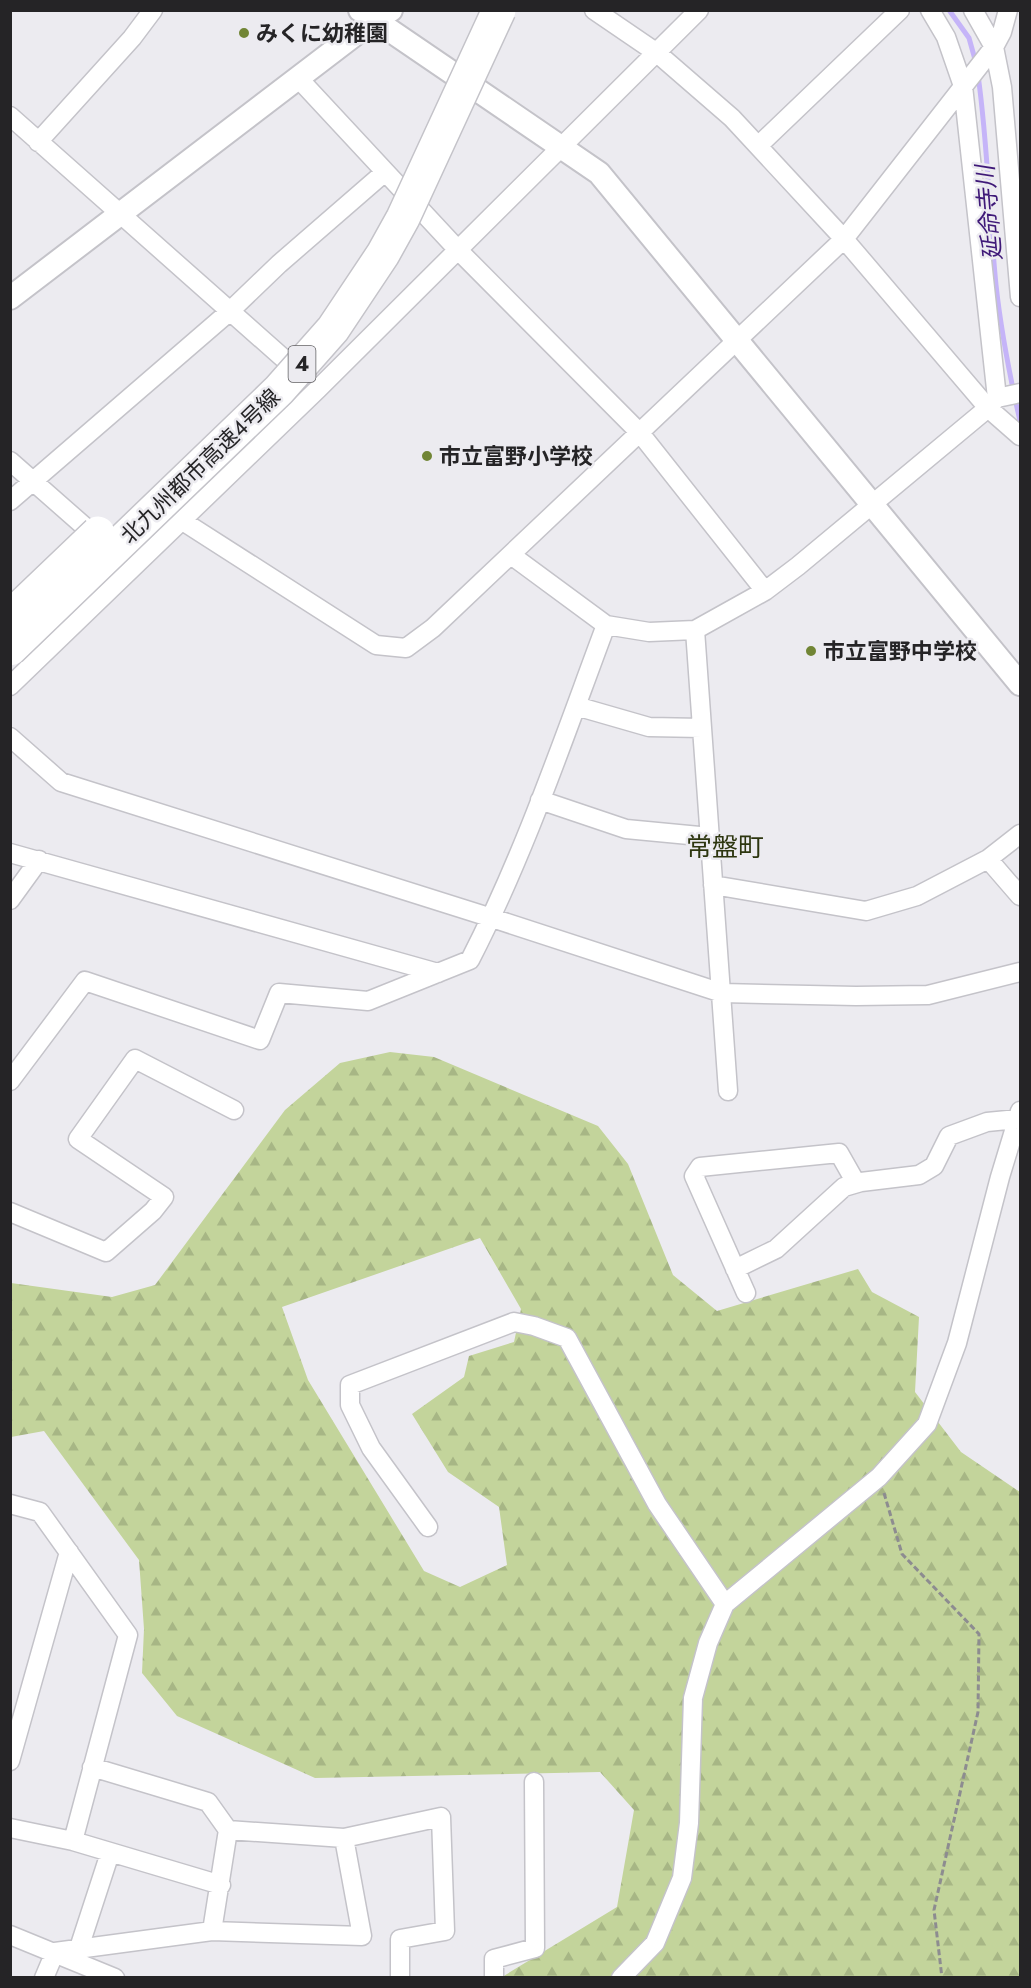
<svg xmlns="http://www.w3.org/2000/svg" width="1031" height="1988" font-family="Jost,'Noto Sans JP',sans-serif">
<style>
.forest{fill:url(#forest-firs);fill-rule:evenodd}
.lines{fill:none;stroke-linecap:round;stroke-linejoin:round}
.stream{stroke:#c5b4f8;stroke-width:5}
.minor-casing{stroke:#c4c3c9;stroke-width:21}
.tertiary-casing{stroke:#c4c3c9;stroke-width:26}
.path{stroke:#8d8c90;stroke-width:3;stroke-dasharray:6 3;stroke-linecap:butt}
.minor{stroke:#fff;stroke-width:18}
.tertiary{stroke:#fff;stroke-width:22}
.motorway-bridge-casing{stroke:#c4c3c9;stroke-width:36;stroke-linecap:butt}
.motorway-bridge{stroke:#fff;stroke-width:33}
.poi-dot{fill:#718535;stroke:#ecebf0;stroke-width:2}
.labels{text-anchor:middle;stroke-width:5;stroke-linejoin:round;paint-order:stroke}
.shield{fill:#ecebf0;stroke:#616063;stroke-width:1.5}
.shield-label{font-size:21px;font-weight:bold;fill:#252426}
.poi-label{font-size:22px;font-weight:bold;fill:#252426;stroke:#ecebf0;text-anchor:start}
.street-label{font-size:22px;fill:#252426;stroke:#ecebf0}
.water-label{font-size:24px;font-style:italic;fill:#3f1978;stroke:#ecebf0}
.quarter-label{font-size:26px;fill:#2d360f;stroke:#ecebf0}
</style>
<defs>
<pattern id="forest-firs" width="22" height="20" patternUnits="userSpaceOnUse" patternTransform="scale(1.5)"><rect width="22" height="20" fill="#c3d49b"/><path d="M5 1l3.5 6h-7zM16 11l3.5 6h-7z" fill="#a7b685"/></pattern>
</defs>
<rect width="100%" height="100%" fill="#ecebf0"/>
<path class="forest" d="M390,1052L434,1057L598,1126L628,1164L673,1275L717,1311L858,1269L872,1292L919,1317L915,1392L961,1452L1020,1492V1977H502L617,1907L634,1810L600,1772L315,1778L177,1716L142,1673L144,1629L139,1560L44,1431L11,1437V1283L112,1297L155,1285L285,1110L340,1063ZM480,1238L521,1309L514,1342L469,1356L464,1377L412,1414L448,1472L499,1507L507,1565L460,1587L424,1571L308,1380L282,1307Z"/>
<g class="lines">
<path class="stream" d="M949,10L969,38L976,63
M978,75C988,145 989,215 996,285C1001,331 1010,377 1020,421"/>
<g class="minor-casing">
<path id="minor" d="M594,10L657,53L732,118L844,239L988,408L1020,436
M930,10L946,37L963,86L997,398
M973,10L994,47L1002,87L1020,297
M299,79L458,250L640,433L765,591
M10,116L301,374
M38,142L132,38L153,10
M758,146L900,10
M10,461L101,541
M10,501L229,312L279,264L385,172
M181,520L376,645L406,648L433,628L844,239L994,47L1002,32L1008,10
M511,555L606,625L649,632L695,630L765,591L798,566L988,408L997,398L1020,393
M695,630L728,1091
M10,686L318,389L699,10
M576,706L649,727L702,728
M10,737L61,782L492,918L722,993L856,996L928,995L1020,972
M540,800L626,829L710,837
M10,853L438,973
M988,859L1020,896
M713,885L866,911L917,896L988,859L1020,834
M10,900L39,860
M10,1081L85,981L260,1040L279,993L368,1001L470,960C525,853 564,737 606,625
M10,1212L106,1252L153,1211L164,1197L78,1139L135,1059L234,1110
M735,1269L776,1249L844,1187L861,1182L919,1175L934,1166L949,1136L987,1122L1018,1119
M746,1293L694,1176L700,1167L839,1153L856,1183
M10,1504L40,1512L128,1635L73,1841
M428,1527L371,1448L350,1405V1385L514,1322L534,1326L567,1338L657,1504L725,1604
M10,1761L69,1552
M92,1767L208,1802L228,1830
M10,1828L73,1841L221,1885
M212,1931L228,1830L344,1838L441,1817L445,1931L400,1939V1978
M10,1935L115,1978
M79,1948L110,1853
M55,1952L212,1931L362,1936L344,1838
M44,1978L55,1952
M494,1978V1959L535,1948L534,1782
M621,1978L655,1943L682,1878L689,1823L693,1698L708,1643L725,1604L879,1477L927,1424L957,1343L1000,1177L1020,1111"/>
</g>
<g class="tertiary-casing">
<path id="tertiary" d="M360,10L599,173L1020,684
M10,298L374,20L391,10"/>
</g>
<path class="path" d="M884,1493L902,1554L979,1634L978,1712L934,1910L942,1978"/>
<use href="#minor" class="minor"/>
<use href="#tertiary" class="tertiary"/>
<g class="motorway-bridge-casing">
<path id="motorway-bridge" d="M10,617L98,533
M10,649L279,390L333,329L383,254L403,218L499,10"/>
</g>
<use href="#motorway-bridge" class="motorway-bridge"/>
</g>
<g class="poi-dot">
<circle cx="244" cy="33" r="6"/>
<circle cx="427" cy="456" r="6"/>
<circle cx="811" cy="651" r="6"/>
</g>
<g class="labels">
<rect class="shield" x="288.5" y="346" width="27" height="36" rx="4.5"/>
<g class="shield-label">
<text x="302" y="371">4</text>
</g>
<g class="poi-label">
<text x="256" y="41">みくに幼稚園</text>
<text x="439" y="464">市立富野小学校</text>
<text x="823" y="659">市立富野中学校</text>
</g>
<g class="street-label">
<text transform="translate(200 466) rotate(-44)" y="8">北九州都市高速４号線</text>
</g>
<g class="water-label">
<text transform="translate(989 213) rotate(-95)" y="8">延命寺川</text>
</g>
<g class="quarter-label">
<text x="725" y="856">常盤町</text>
</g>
</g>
<rect width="1031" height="1988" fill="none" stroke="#252426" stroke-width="24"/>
</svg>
